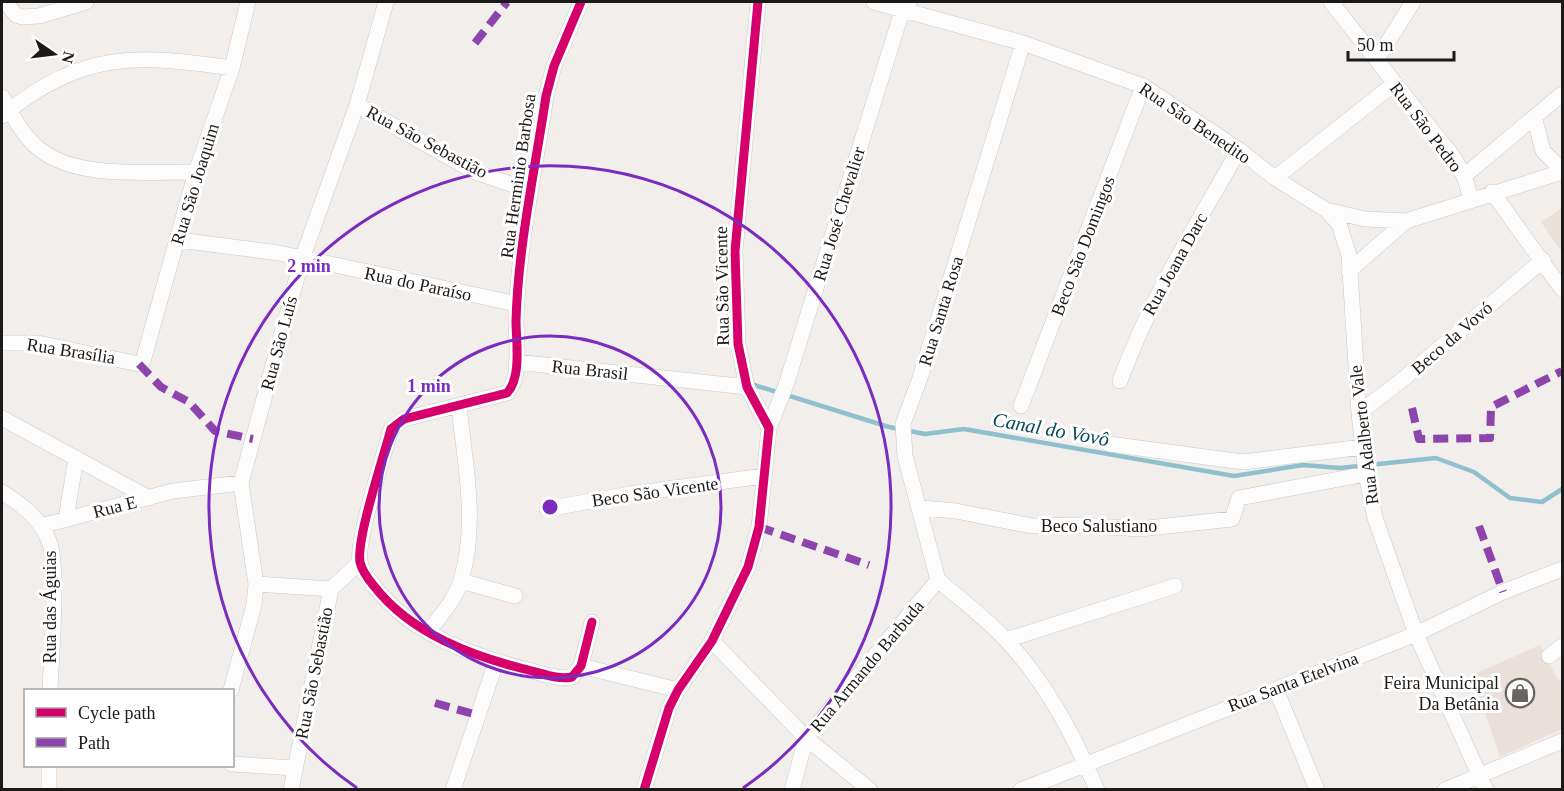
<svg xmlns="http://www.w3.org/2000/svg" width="1564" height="791" font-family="'Times New Roman',serif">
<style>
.built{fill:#e9e0db}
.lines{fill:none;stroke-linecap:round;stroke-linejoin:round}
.stream{stroke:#90c0ce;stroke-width:4.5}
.minor-casing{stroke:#ccc9c7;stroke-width:16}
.minor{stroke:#fdfcfc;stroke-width:15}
.quiet{stroke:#8e44ad;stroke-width:8;stroke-dasharray:15 8;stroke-linecap:butt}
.cycleway-casing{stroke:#fff;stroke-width:13}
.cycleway{stroke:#d6006c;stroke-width:9}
.ring{fill:none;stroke:#7b2cbf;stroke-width:3}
.labels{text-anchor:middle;stroke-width:6;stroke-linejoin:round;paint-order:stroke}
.street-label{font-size:18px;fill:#1c1a18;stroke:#fff}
.poi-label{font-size:18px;fill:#1c1a18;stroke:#fff;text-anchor:end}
.water-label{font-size:20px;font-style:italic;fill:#084857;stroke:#fff}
.centre{fill:#7b2cbf;stroke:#fff;stroke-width:3}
.ring-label{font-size:18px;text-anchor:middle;font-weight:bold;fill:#7b2cbf;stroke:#fff;stroke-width:6;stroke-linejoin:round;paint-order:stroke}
</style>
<rect width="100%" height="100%" fill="#f1eeec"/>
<path class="built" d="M1562,208V248L1560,250L1541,222Z
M1540,645L1558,680L1562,679V729L1500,757L1472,675Z"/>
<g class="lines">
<path class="stream" d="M751,384L889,427L925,434L964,429L1234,476L1303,465L1340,468L1436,458L1474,472L1510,498L1542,502L1562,489"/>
<g class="minor-casing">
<path id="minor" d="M5,2L16,15L22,17L39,16L86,2
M581,2L554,66L546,96C535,170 518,246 516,321C516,341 522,377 507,393L404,419L391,429C384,456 356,539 360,562C362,571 368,579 374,586C411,634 474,657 532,671C544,674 559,680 572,677L581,666L592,622
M874,2L1023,43L1143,86L1239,150L1275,178L1326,210L1365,219L1406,221
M1331,2L1454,158L1464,176L1471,198
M1377,59L1413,2
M2,97C12,115 23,136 39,149C78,180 149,171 196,172
M357,105L475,172L531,191
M2,116C82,51 135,54 232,68
M1535,120L1543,151L1562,170
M1464,176L1562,94
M1275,178L1394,84
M1492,192L1562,289
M1326,210L1339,224L1349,255L1359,413L1366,474L1375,518L1416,634L1486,790
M179,240L279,253L517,304
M1349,271L1406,221L1562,172
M2,343H38L139,364L143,361L196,172L232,68L248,2
M516,362L747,387
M1120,381C1150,299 1196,225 1239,150
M1021,406L1143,86
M1359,413L1402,380L1543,260
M2,418L149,498
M769,428L786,385L903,8L909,2
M1109,444L1243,462L1363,447
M2,492C22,505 40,518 49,541C59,565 51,660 50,690
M921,508L956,511L1032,526L1082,525L1139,529L1232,519L1239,498L1366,474
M547,509L630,494L764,476
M66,519L76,458
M41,526L173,491L241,483
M938,580L905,456L903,424L920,378L1023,43
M938,580C961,600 987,619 1007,641C1047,684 1074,736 1097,790
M461,581L515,596
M256,584L331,589
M429,631C441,615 455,600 461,580C478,525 465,463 459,407
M1006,640L1175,586
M712,641L806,738L870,790
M1549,656L1562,646
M581,666L678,690
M1276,689L1317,790
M231,690L254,605L256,584L241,483L302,259L357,105L386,2
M232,764L295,768
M49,766V790
M291,790L331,589L360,562
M453,790L496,662
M644,790L669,708L678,690L712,641L748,567L759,527L769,428L747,387L738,344L735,251L758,2
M792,790L806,738L938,580
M1021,790L1416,634L1503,592L1562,569
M1445,790L1562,741"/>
</g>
<use href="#minor" class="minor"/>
<path class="quiet" d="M475,43L507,2
M139,364L161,387L189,402L215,431L253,439
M1412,408L1419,439L1490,438L1491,407L1562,371
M1479,526L1503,592
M759,527L869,565
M435,703L477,715"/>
<g class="cycleway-casing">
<path id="cycleway" d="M581,2L554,66L546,96C535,170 518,246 516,321C516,341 522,377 507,393L404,419L391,429C384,456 356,539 360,562C362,571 368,579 374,586C411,634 474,657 532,671C544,674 559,680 572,677L581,666L592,622
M644,790L669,708L678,690L712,641L748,567L759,527L769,428L747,387L738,344L735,251L758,2"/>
</g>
<use href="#cycleway" class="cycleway"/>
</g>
<g class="ring">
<circle cx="550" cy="507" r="171"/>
<path d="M357 788A341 341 0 1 1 743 788"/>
</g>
<defs>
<g id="shop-ring" transform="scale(1.5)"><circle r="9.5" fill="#fff" stroke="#676462" stroke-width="1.5"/><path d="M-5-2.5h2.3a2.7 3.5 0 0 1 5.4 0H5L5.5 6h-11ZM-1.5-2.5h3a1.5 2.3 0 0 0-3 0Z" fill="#676462"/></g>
</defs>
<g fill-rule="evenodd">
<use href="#shop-ring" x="1520" y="693"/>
</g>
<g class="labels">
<g class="street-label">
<text transform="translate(1195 123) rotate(34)" y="6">Rua São Benedito</text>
<text transform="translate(1426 127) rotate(53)" y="6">Rua São Pedro</text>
<text transform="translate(427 142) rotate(28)" y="6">Rua São Sebastião</text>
<text transform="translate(518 176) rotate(-82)" y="6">Rua Herminio Barbosa</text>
<text transform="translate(195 184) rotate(-73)" y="6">Rua São Joaquim</text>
<text transform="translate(839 214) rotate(-73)" y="6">Rua José Chevalier</text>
<text transform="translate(1083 246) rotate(-69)" y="6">Beco São Domingos</text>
<text transform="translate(1175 264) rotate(-61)" y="6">Rua Joana Darc</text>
<text transform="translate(418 284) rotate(12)" y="6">Rua do Paraíso</text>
<text transform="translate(722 286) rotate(-91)" y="6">Rua São Vicente</text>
<text transform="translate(941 311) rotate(-73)" y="6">Rua Santa Rosa</text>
<text transform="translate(1452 338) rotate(-41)" y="6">Beco da Vovó</text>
<text transform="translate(279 343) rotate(-75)" y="6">Rua São Luís</text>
<text transform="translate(71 351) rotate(9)" y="6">Rua Brasília</text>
<text transform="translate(590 370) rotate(6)" y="6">Rua Brasil</text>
<text transform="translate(1364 435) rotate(-97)" y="6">Rua Adalberto Vale</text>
<text transform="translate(655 492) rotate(-8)" y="6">Beco São Vicente</text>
<text transform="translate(115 507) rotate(-14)" y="6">Rua E</text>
<text x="1099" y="532">Beco Salustiano</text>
<text transform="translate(50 607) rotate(-90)" y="6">Rua das Águias</text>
<text transform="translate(867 666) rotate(-50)" y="6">Rua Armando Barbuda</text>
<text transform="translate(314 673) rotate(-79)" y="6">Rua São Sebastião</text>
<text transform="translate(1293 682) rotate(-21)" y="6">Rua Santa Etelvina</text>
</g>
<g class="poi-label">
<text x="1499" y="689">Feira Municipal<tspan x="1499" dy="21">Da Betânia</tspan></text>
</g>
<g class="water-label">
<text transform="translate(1051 429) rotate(10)" y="7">Canal do Vovô</text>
</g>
</g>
<circle cx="550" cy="507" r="9" class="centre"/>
<g class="ring-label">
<text x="309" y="272">2 min</text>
<text x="429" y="392">1 min</text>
</g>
<rect width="1564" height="791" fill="none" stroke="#1c1a18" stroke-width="6"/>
<rect x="24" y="689" width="210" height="78" fill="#ffffff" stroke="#a4a3a3" stroke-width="1.5"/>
<rect x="36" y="708" width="30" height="9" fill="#d6006c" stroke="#a4a3a3" stroke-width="1.5"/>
<text x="78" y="719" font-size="18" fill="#1c1a18">Cycle path</text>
<rect x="36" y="738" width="30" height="9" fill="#8e44ad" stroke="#a4a3a3" stroke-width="1.5"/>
<text x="78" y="749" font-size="18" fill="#1c1a18">Path</text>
<g transform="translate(54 54) rotate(104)" stroke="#ffffff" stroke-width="4.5" paint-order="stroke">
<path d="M0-4.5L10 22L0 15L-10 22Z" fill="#1c1a18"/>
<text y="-9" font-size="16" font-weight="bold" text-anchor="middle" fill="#1c1a18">N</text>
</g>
<path d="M1348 51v9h106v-9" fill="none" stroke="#1c1a18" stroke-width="3"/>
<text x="1357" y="51" font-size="18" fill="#1c1a18" stroke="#ffffff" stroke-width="4.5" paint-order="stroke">50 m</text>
</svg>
